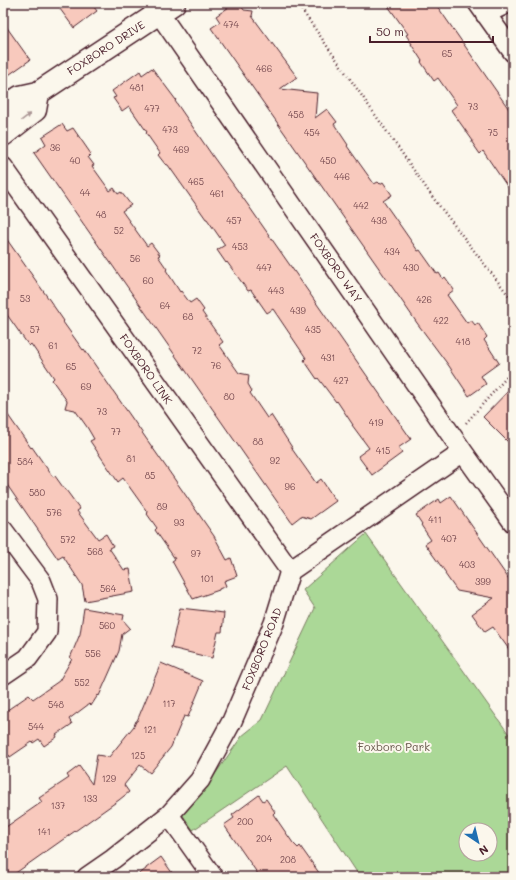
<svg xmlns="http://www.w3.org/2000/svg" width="516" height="880" font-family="Mali,sans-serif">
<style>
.green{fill:#abd897;stroke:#7a7c61;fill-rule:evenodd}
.building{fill:#f8c9bd;stroke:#4a1f2b}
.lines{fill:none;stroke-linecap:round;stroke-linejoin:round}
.street-casing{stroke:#4a1f2b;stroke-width:22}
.secondary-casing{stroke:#4a1f2b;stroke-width:25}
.path{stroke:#4a1f2b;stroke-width:2.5;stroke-dasharray:1 3;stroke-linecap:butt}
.street{stroke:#fbf7ec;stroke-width:19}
.secondary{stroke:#fbf7ec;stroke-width:22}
.oneway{fill:#ab9695}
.labels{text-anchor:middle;stroke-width:4;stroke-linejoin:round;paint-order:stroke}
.number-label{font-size:9px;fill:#764a50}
.street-label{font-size:11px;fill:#4a1f2b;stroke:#fbf7ec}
.park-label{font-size:11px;fill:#67564b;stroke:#fbf7ec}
</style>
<rect width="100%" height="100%" fill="#fbf7ec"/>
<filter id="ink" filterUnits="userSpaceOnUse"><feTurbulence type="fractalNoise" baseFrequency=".025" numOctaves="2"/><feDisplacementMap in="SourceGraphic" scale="8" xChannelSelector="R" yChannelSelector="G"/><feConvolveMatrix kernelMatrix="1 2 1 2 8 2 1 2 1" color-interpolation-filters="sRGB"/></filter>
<g filter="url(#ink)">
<path class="green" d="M366,534L513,740V877H360L287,766L193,830L182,814L208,784L242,736L262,720L315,608L303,590ZM466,830H490V854H466Z"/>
<path class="building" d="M68,3H91L97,11L74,28L60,9Z
M235,3H239L244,10L253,11L252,16L297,77L280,89L317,93L315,118L327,109L337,122L334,124L348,145L347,146L372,181L374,184L378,182L380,184L383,182L392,195L383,201L402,228L418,251L420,250L437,274L439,273L443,279L445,277L454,290L447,295L467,323L471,320L475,325L478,323L487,337L484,340L499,363L481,376L486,384L469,396L449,366L417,323L404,304L211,28L220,22L216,16Z
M386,3H435L513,115V195L483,151L480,154L471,141H473L451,110L457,105L438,78L434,81L421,62L422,61L411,44H412L406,35L408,34Z
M3,22L30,60L3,79Z
M152,68L176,100L175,101L214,158L248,205L411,439L398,448L402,453L372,475L358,456L369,448L352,425H353L337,401L336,402L318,378L317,379L304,360L306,358L273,309L267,313L251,290L248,291L227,262L226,263L217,250L225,245L207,219H206L168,165L165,164L158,155L160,153L146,133L147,132L129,106L122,111L113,98L116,97L112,91L140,71L142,75Z
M62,124L67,131L73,128L91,154L88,157L94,165L92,166L110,191L114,188L118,194L121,192L131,205L122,211L147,246L151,243L160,255L158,256L167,269L166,270L180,292L181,291L190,303L196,299L204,310L202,312L223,342L219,345L220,346L239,373L249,375L248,384L252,391L250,393L267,418L271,415L293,449H292L316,483L321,479L336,501L311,519L301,516L292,523L34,153L46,144L42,137Z
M3,234L46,295L64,321L63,322L83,350L84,349L95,365L214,536L227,560L231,558L237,576L224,581L226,586L219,589V590L193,599L172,561L175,559L155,530L157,528L147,514L148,513L123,478L118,482L90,441L94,439L87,427L75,410L65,408L67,401L52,380L54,378L31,344L29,346L3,309Z
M513,386V447L483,417Z
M3,408L31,448L32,447L53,477L55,476L65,490H66L80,509L77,511L98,539L106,534L113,546L109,548L124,570L130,569L134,592L85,601L82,585L63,556L58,559L3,479Z
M451,496L513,585V655L493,627L485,632L472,614L494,598L457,591L445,574L446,573L425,544L431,540L421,525L422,524L416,515L439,499L441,503Z
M84,608L124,615L123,620L130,628L122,634L119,651L99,696L98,695L91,706L89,704L69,719L72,724L56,735L57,737L44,746L39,739L33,743L32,742L10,757L9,755L3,760V713L29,695L33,699L59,681L72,659L70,658L80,634Z
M180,608L224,613L222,632H218L212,658L171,648Z
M161,663L203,681L188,717L184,716L171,747L150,773L140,765L124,785L129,792L119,800L10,877H3V829L42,802L39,798L69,778L67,775L79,766L92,784L97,755L109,757L134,726L136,721H137Z
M259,795L263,801L266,799L275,812L273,814L293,843L298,848L300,846L322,877H260L224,825L234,818L232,815Z
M161,857L175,877H135L146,869V868Z"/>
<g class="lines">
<g class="street-casing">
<path id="street" d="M152,3L463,452L513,522
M478,3L513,52
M485,14L508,3
M3,167L290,571
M3,530L41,581L48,599L47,632L28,658L3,675
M169,815L213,877
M87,877L113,859L169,815L200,780L232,721L274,623L290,571L463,452"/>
</g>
<g class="secondary-casing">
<path id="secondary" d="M3,109L20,97L38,93L174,3
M3,135L35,110L38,93"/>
</g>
<path class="path" d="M297,3L434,199L513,301
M466,423L513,370"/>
<use href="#street" class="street"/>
<use href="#secondary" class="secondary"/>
</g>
<defs><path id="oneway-solid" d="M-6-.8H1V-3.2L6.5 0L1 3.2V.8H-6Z"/></defs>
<use class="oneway" href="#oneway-solid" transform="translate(26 117) rotate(-38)"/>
</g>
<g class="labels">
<g class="number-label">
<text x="231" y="28">474</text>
<text x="447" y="57">65</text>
<text x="264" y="72">466</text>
<text x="137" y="91">481</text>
<text x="473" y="110">73</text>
<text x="152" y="112">477</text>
<text x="296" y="118">458</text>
<text x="170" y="133">473</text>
<text x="312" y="136">454</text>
<text x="493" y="136">75</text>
<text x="55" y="151">36</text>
<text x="181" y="153">469</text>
<text x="75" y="164">40</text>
<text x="328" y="164">450</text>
<text x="342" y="180">446</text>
<text x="196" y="185">465</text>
<text x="85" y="196">44</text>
<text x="217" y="197">461</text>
<text x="361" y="209">442</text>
<text x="101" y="218">48</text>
<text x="234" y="224">457</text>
<text x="379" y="224">438</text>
<text x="119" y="234">52</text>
<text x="240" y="250">453</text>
<text x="392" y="255">434</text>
<text x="135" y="262">56</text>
<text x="264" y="271">447</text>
<text x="411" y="271">430</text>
<text x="148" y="284">60</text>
<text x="276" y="294">443</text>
<text x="25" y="302">53</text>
<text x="424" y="303">426</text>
<text x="165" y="309">64</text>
<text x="298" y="314">439</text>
<text x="188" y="320">68</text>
<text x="441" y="324">422</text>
<text x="35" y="333">57</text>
<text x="313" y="333">435</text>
<text x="463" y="345">418</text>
<text x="53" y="349">61</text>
<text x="197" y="354">72</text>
<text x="328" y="361">431</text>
<text x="216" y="369">76</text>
<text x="71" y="370">65</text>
<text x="341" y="384">427</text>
<text x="86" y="390">69</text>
<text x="229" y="400">80</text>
<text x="102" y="415">73</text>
<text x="376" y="426">419</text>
<text x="116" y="435">77</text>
<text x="258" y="445">88</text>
<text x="383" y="454">415</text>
<text x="131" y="462">81</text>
<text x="275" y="464">92</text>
<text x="25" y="465">584</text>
<text x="150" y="479">85</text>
<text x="290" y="490">96</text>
<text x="37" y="496">580</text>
<text x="162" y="510">89</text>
<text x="54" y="516">576</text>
<text x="435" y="523">411</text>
<text x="179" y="526">93</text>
<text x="449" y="542">407</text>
<text x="68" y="543">572</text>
<text x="95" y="555">568</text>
<text x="196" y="557">97</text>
<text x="467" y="568">403</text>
<text x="207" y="582">101</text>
<text x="483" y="585">399</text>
<text x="108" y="592">564</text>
<text x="107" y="629">560</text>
<text x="93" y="657">556</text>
<text x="82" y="686">552</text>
<text x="169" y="707">117</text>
<text x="56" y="708">548</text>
<text x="36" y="730">544</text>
<text x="150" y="733">121</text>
<text x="138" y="759">125</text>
<text x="109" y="782">129</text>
<text x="90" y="802">133</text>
<text x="58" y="809">137</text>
<text x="245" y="825">200</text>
<text x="44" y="835">141</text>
<text x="264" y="842">204</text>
<text x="288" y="863">208</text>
</g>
<g class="street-label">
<text transform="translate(106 48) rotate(-33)" y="4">FOXBORO DRIVE</text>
<text transform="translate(336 268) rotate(55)" y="4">FOXBORO WAY</text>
<text transform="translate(146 369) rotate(55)" y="4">FOXBORO LINK</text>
<text transform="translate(262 649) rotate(-68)" y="4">FOXBORO ROAD</text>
</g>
<g class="park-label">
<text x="394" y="751">Foxboro Park</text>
</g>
</g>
<rect width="516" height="880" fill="none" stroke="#fbf7ec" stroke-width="16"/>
<rect x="8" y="8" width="500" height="864" fill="none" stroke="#4a1f2b" stroke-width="1.5" filter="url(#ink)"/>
<g transform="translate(478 842) rotate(145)"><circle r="19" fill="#fbf7ec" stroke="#b4a19f"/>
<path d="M0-3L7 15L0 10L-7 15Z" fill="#1f6fb2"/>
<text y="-6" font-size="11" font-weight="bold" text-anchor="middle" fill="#4a1f2b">N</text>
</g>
<path d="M370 36v6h123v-6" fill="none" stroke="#4a1f2b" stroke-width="2"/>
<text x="376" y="36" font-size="12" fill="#4a1f2b" stroke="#fbf7ec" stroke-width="3" paint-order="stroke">50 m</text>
</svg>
